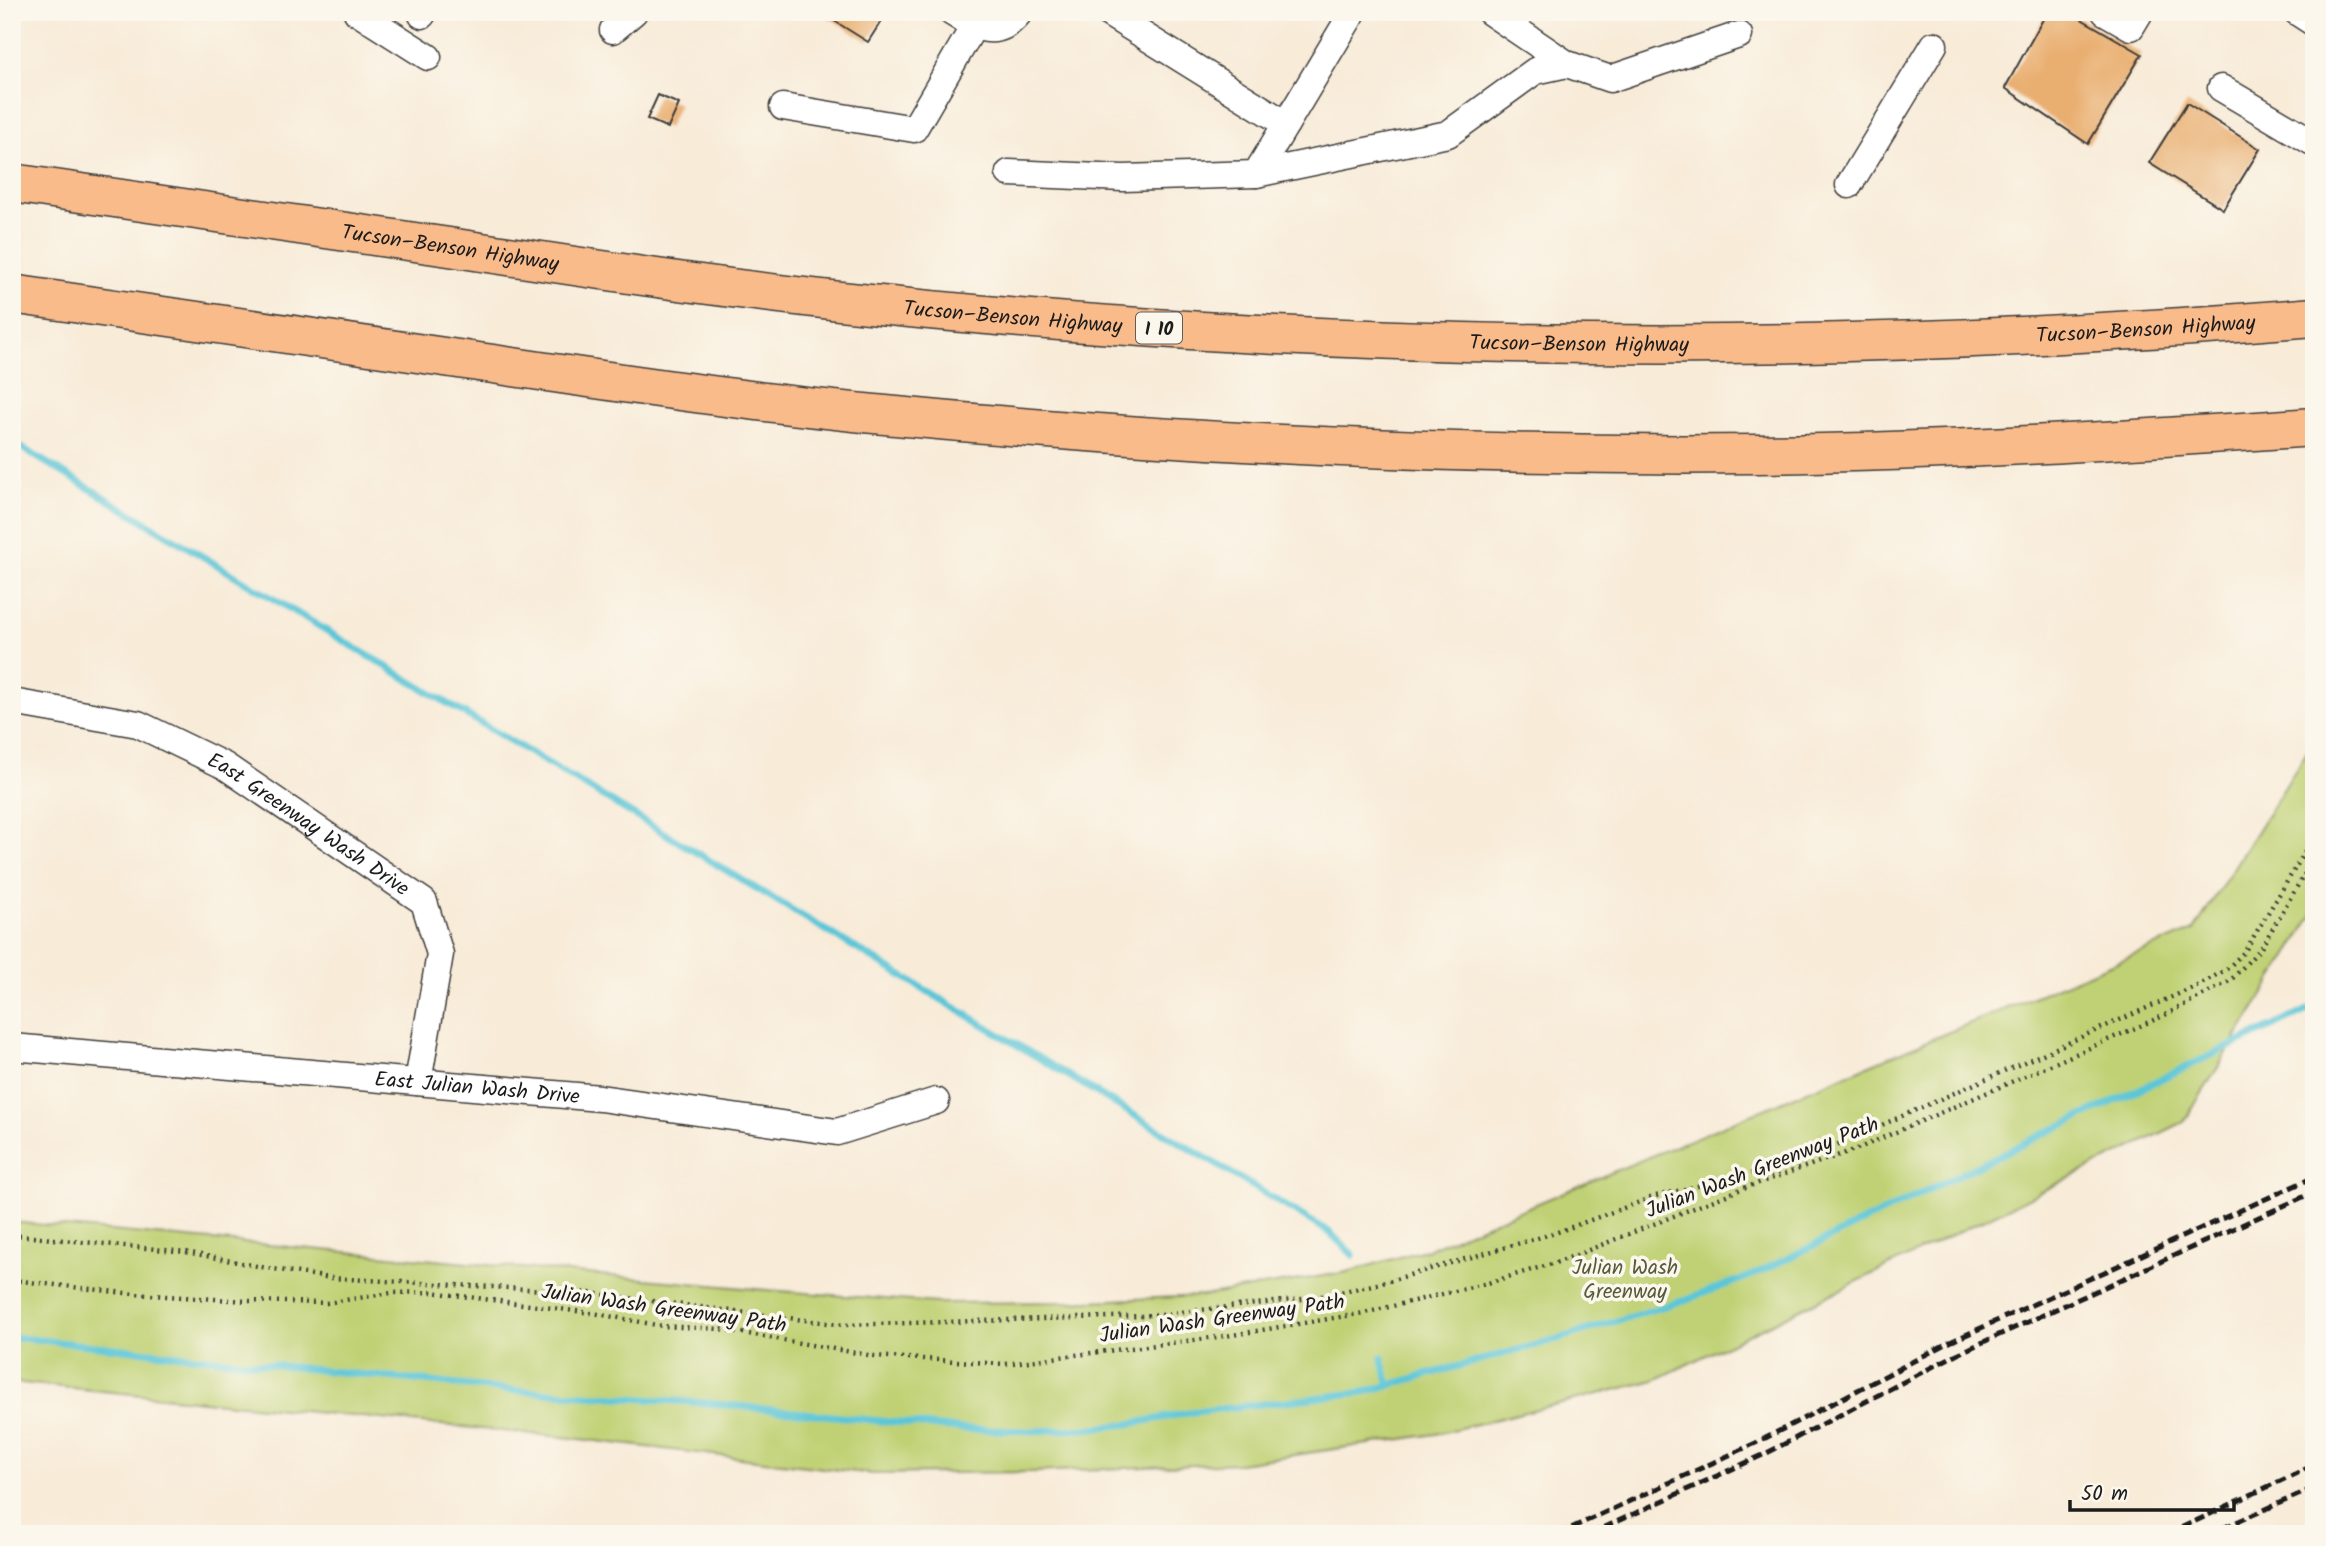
<svg xmlns="http://www.w3.org/2000/svg" width="2326" height="1546" font-family="Kalam,sans-serif">
<style>
.green{fill:#c0d174;stroke:#6e7648;stroke-width:2}
.lines{fill:none;stroke-linecap:round;stroke-linejoin:round}
.stream{stroke:#5cc6d7;stroke-width:7}
.building{fill:#e9af71}
.minor-casing{stroke:#3d3b38;stroke-width:29}
.highway-casing{stroke:#3d3b38;stroke-width:41}
.path{stroke:#3d3b38;stroke-width:4.5;stroke-dasharray:2 5;stroke-linecap:butt}
.minor{stroke:#fff;stroke-width:26}
.highway{stroke:#fabb8b;stroke-width:38}
.rail{stroke:#1c1c1c;stroke-width:5;stroke-dasharray:10 5;stroke-linecap:butt}
.labels{text-anchor:middle;stroke-width:7;stroke-linejoin:round;paint-order:stroke}
.shield{fill:#fbf7ec;stroke:#5f5e5a;stroke-width:2}
.shield-label{font-size:19px;font-weight:bold;fill:#1c1c1c}
.street-label{font-size:21px;fill:#1c1c1c;stroke:#fbf7ec}
.park-label{font-size:21px;fill:#555b3b;stroke:#fbf7ec}
</style>
<rect width="100%" height="100%" fill="#fbf7ec"/>
<filter id="ink" filterUnits="userSpaceOnUse"><feTurbulence type="fractalNoise" baseFrequency=".0143" numOctaves="2"/><feDisplacementMap in="SourceGraphic" scale="14" xChannelSelector="R" yChannelSelector="G"/><feConvolveMatrix kernelMatrix="1 2 1 2 8 2 1 2 1" color-interpolation-filters="sRGB"/></filter>
<filter id="wash" filterUnits="userSpaceOnUse"><feTurbulence type="fractalNoise" baseFrequency=".00686" numOctaves="4" result="noise"/><feDisplacementMap in="SourceGraphic" scale="28" xChannelSelector="R" yChannelSelector="G"/><feGaussianBlur stdDeviation="1.57" result="paint"/><feColorMatrix in="noise" values="0 0 0 0 0 0 0 0 0 0 0 0 0 0 0 0 0 1.4 0 .05"/><feComposite in="paint" operator="in"/></filter>
<g filter="url(#wash)">
<rect width="100%" height="100%" fill="#f8ebd8"/>
<path class="green" d="M2314,741V913L2184,1122L1655,1380L1436,1434L1240,1463L1033,1472L873,1474L571,1438L12,1382V1222L767,1290L937,1303L1065,1302L1203,1296L1347,1272L1428,1249L2194,930Z"/>
<g class="lines">
<path class="stream" d="M12,442L1329,1232L1353,1255
M12,1337L507,1390L707,1403L959,1429L1032,1431L1085,1429L1129,1424L1194,1412L1364,1392L1561,1338L1688,1299L1753,1275L2033,1139L2314,1007
M1382,1357L1389,1386"/>
</g>
<g id="blocks">
<path class="building" d="M820,12H887L868,42Z
M2047,12H2069L2142,54L2088,144L2005,88Z
M658,95L679,104L668,128L647,119Z
M2187,103L2260,149L2223,209L2149,163Z"/>
</g>
</g>
<g filter="url(#ink)">
<use href="#blocks" fill-opacity="0" stroke="#3d3b38" stroke-width="2"/>
<g class="lines">
<g class="minor-casing">
<g id="minor">
<path d="M357,12L428,57"/>
<path d="M951,12C976,28 997,41 1020,12"/>
<path d="M1106,12L1286,124"/>
<path d="M1490,12L1567,64L1610,79L1739,35"/>
<path d="M2105,12L2131,27L2140,12"/>
<path d="M2297,12L2314,23"/>
<path d="M422,15L424,12"/>
<path d="M613,30L634,12"/>
<path d="M2221,88L2314,143"/>
<path d="M783,107L914,129L974,26"/>
<path d="M1009,173L1123,178L1256,174L1353,12"/>
<path d="M1256,174L1448,134L1535,71L1567,64"/>
<path d="M1849,185L1934,45"/>
<path id="s1" d="M12,702L138,724L225,766L424,902L440,954L418,1082"/>
<path id="s2" d="M12,1047L600,1098L837,1132L936,1101"/>
</g>
</g>
<g class="highway-casing">
<g id="highway">
<path id="s3" d="M12,183C158,204 304,226 449,247C579,267 710,287 840,301C1330,353 1824,358 2314,317"/>
<path d="M12,294C166,317 319,339 472,361C602,380 733,400 864,413C1160,442 1459,457 1757,454C1943,452 2128,440 2314,427"/>
</g>
</g>
<path class="path" d="M12,1235L186,1252L267,1268L331,1278L581,1292L844,1325L1143,1316L1312,1298L1382,1283L1555,1233L1656,1196L1773,1168L1816,1154L2199,985L2227,969L2245,951L2314,837
M12,1280L134,1294L248,1301L326,1303L391,1293L431,1292L598,1314L662,1326L720,1329L874,1356L1005,1364L1226,1336L1364,1313L1488,1283L1561,1261L1744,1188L1857,1149L2163,1016L2230,981L2261,948L2314,858"/>
<use href="#minor" class="minor"/>
<use href="#highway" class="highway"/>
<path class="rail" d="M1558,1534L1758,1442L1950,1342L2314,1177
M1590,1534L1765,1454L1957,1354L2314,1192
M2168,1534L2314,1465
M2209,1534L2314,1488"/>
</g>
</g>
<g class="labels">
<rect class="shield" x="1136" y="312.5" width="46" height="31" rx="5"/>
<g class="shield-label">
<text x="1159" y="335">I 10</text>
</g>
<g class="street-label">
<text dy="7" stroke="none"><textPath href="#s3" startOffset="443">Tucson–Benson Highway</textPath></text>
<text dy="7" stroke="none"><textPath href="#s3" startOffset="1010">Tucson–Benson Highway</textPath></text>
<text dy="7" stroke="none"><textPath href="#s3" startOffset="2144">Tucson–Benson Highway</textPath></text>
<text dy="7" stroke="none"><textPath href="#s3" startOffset="1577">Tucson–Benson Highway</textPath></text>
<text dy="7" stroke="none"><textPath href="#s1" startOffset="326">East Greenway Wash Drive</textPath></text>
<text dy="7" stroke="none"><textPath href="#s2" startOffset="467">East Julian Wash Drive</textPath></text>
<text transform="translate(1762 1167) rotate(-21)" y="7">Julian Wash Greenway Path</text>
<text transform="translate(664 1308) rotate(8)" y="7">Julian Wash Greenway Path</text>
<text transform="translate(1222 1318) rotate(-8)" y="7">Julian Wash Greenway Path</text>
</g>
<g class="park-label">
<text x="1625" y="1274">Julian Wash<tspan x="1625" dy="24">Greenway</tspan></text>
</g>
</g>
<rect width="2326" height="1546" fill="none" stroke="#fbf7ec" stroke-width="42"/>
<path d="M2070 1500v10h164v-10" fill="none" stroke="#1c1c1c" stroke-width="3.5"/>
<text x="2081" y="1500" font-size="21" fill="#1c1c1c" stroke="#fbf7ec" stroke-width="5" paint-order="stroke">50 m</text>
</svg>
